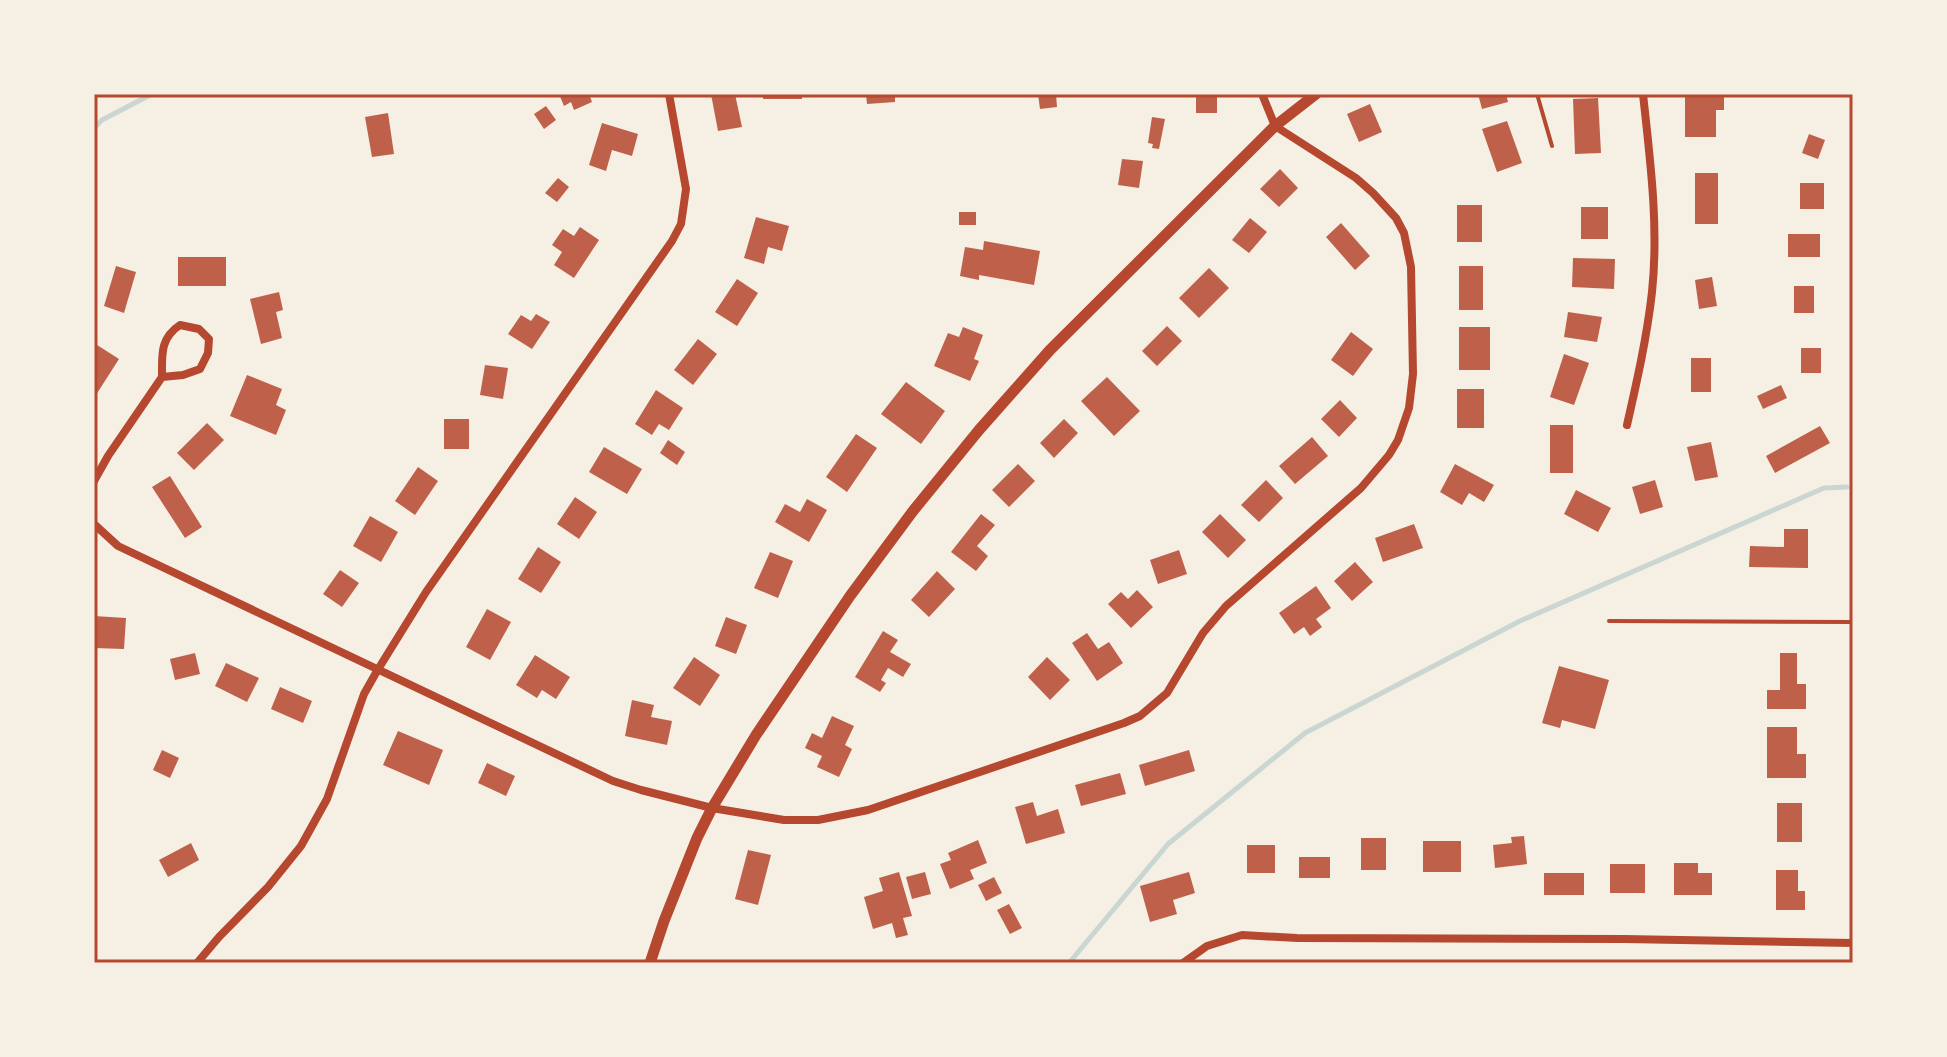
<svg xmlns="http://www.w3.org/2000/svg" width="1947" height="1057" font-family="Commissioner,sans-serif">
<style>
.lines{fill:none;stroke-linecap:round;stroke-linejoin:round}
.stream{stroke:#c9d6d2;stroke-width:5}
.building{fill:#bf614a}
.service{stroke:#b5482f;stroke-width:4}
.minor{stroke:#b5482f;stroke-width:8}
.tertiary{stroke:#b5482f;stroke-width:11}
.neatline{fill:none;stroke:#b5482f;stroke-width:3}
</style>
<rect width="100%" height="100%" fill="#f6efe4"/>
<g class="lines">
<path class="stream" d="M94,128L102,120L152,94
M1069,963L1168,844L1305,733L1520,621L1824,488L1847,487"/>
</g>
<path class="building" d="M559,94H589L592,102L574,110L571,102L564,106Z
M711,94H735L742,127L718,131Z
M763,94H802V99H763Z
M866,94H895V102L867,104Z
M1038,94H1056L1057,107L1040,109Z
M1196,94H1217V113H1196Z
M1478,94H1506L1508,102L1482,109Z
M1685,94H1724V110H1716V137H1685Z
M1598,98L1601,153L1575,154L1573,99Z
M1370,104L1382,132L1359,142L1347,114Z
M546,106L556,120L544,129L534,114Z
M388,113L394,154L372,157L365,117Z
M1152,117L1165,119L1159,149L1152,148L1153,144L1148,143Z
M1507,121L1522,163L1497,172L1482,129Z
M602,123L638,134L632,156L612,150L606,171L589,165Z
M1809,134L1825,140L1818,159L1802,153Z
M1122,159L1143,161L1139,188L1118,185Z
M1280,169L1298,188L1279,207L1260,189Z
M1695,173H1718V224H1695Z
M558,178L569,187L557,202L545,193Z
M1800,183H1824V209H1800Z
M1457,205H1482V242H1457Z
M1581,207H1608V239H1581Z
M959,212H976V225H959Z
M756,217L789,226L782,251L768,247L764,264L744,258Z
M1250,218L1267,232L1249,253L1232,240Z
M1341,223L1370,256L1355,270L1326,237Z
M580,227L599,240L574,278L554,265L562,252L552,245L563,229L574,236Z
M1788,234H1820V257H1788Z
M984,241L1040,251L1034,285L979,275V280L960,276L965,247L983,250Z
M178,257H226V286H178Z
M1573,258L1615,259L1614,289L1572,287Z
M116,266L136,272L124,313L104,306Z
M1459,266H1483V310H1459Z
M1209,268L1229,288L1199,318L1179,298Z
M1712,277L1717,306L1699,309L1695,280Z
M737,279L758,293L737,326L715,312Z
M1794,286H1814V313H1794Z
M279,292L283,310L276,312L282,338L261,344L250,299Z
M1568,312L1602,317L1597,342L1564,337Z
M536,314L550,322L532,349L508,334L521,315L531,321Z
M1167,326L1182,341L1157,366L1142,351Z
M963,327L983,335L974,359L979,361L970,381L934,366L948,333L959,337Z
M1459,327H1490V370H1459Z
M1351,332L1373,349L1353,376L1331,360Z
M698,339L717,354L693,385L674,370Z
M94,343L119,359L94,398Z
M1801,348H1821V373H1801Z
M1564,354L1589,363L1574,405L1550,397Z
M1691,358H1711V392H1691Z
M485,365L508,368L503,399L480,395Z
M247,375L282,389L276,405L286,410L276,435L230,416Z
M1107,377L1140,411L1114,436L1081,401Z
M906,382L945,411L921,444L881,414Z
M1781,385L1787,398L1763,409L1757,396Z
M1457,389H1484V428H1457Z
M656,390L683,408L669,430L659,424L652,435L635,424Z
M1340,400L1357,418L1339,437L1321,419Z
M444,419H469V449H444Z
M1064,419L1078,433L1054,458L1040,443Z
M207,423L224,440L194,470L177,453Z
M1550,425H1573V473H1550Z
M1820,426L1830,443L1775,473L1766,456Z
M856,434L877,448L847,492L826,477Z
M1312,437L1328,456L1295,484L1279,466Z
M668,440L685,452L677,465L660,453Z
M1711,442L1718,477L1695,481L1687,447Z
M604,447L642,469L627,494L589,472Z
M1018,464L1035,481L1009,507L992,490Z
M1455,464L1494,485L1484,502L1469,493L1462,505L1440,492Z
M418,467L438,481L415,515L395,501Z
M170,476L202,527L185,538L152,487Z
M1266,480L1283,498L1259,522L1241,505Z
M1655,480L1663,507L1640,514L1632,487Z
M1576,490L1611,508L1598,532L1564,514Z
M575,497L597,512L579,539L557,524Z
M807,499L827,510L809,542L775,522L785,504L800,512Z
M981,514L995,525L977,546L988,556L976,571L951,552Z
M1220,514L1246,540L1228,558L1202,532Z
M370,516L398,532L381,562L353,546Z
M1414,524L1423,548L1383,562L1375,538Z
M1784,529H1808V568L1749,567L1750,546L1784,547Z
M538,547L561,562L541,593L518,579Z
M1179,550L1187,574L1158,584L1150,560Z
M770,552L793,561L778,598L754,588Z
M1355,562L1373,582L1352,601L1334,581Z
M340,570L359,583L342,607L323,594Z
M937,571L955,589L929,617L911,600Z
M1316,586L1331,608L1316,619L1322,627L1310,636L1304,627L1294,634L1279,613Z
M1137,590L1153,607L1131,628L1108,604L1121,592L1128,599Z
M487,609L511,622L490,660L466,647Z
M94,616L126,618L124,649L94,648Z
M726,617L747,625L736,654L715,646Z
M883,631L898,640L890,652L911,664L903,677L888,668L881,680L886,683L880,692L855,677Z
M1087,633L1098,649L1109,642L1123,663L1097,681L1072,643Z
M195,653L200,674L175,680L170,659Z
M1780,653H1797V684H1806V709H1767V690H1780Z
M535,655L570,677L556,699L542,690L537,698L516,685Z
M694,657L720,675L700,706L673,688Z
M1047,657L1070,680L1050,700L1028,677Z
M226,663L259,678L247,702L215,686Z
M1559,666L1609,680L1595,729L1562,720L1560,728L1542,723Z
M280,687L312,701L303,723L271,709Z
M632,700L654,705L651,717L672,721L667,745L625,736Z
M832,716L854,726L845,745L852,749L839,777L817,767L822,756L805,748L812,733L822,738Z
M1767,727H1797V754H1806V778H1767Z
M398,731L443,750L429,785L383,765Z
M162,750L179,758L170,778L153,770Z
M1189,750L1195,771L1145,786L1139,765Z
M487,763L515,776L506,796L478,783Z
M1120,773L1126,794L1081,806L1075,785Z
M1033,802L1037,816L1058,809L1065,833L1026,844L1015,807Z
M1777,803H1802V842H1777Z
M1524,836L1527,864L1495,868L1493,845L1512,843L1511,837Z
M1361,838H1386V870H1361Z
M978,840L987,863L970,870L974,879L950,889L940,864L951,860L948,853Z
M1423,841H1461V872H1423Z
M191,843L199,860L168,877L159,860Z
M1247,845H1275V873H1247Z
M748,850L771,855L758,905L735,899Z
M1299,857H1330V878H1299Z
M1674,863H1698V873H1712V895H1674Z
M1610,864H1645V893H1610Z
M1776,870H1798V891H1805V910H1776Z
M899,872L912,916L903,918L908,935L896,938L892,923L873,929L864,897L883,891L879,878Z
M925,872L931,894L912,899L906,877Z
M1189,872L1195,893L1173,900L1177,914L1150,922L1140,886Z
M1544,873H1584V895H1544Z
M994,877L1002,893L986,901L978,885Z
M1009,904L1022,928L1010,934L997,910Z"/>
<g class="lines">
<path class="service" d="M1537,94L1552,146
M1609,621L1853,622"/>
<path class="minor" d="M180,325L199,329L209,339L208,353L200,369L183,375L162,377C162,355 160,338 180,325Z
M1627,425C1637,381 1647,337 1652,292C1659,226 1650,159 1643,94
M94,481L108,456L162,377
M94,524L118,546L613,781L641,790L712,808L784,820H818L868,810L1124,723L1140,716L1167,693L1203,633L1226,606L1361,488L1389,455L1398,440L1409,408L1413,374L1411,267L1404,233L1396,218L1373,193L1356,178L1275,126L1262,94
M197,963L219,937L268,887L301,846L327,799L364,694L377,671L426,592L672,241L681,224L686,189L669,94
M1183,963L1207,946L1242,935L1297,938L1624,939L1853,943"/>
<path class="tertiary" d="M650,963L664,921L697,838L712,808L756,735L850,596L913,511L979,430L1050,350L1275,126L1316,94"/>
</g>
<rect width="1947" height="1057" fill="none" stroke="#f6efe4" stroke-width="192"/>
<rect x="96" y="96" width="1755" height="865" class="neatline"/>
</svg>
